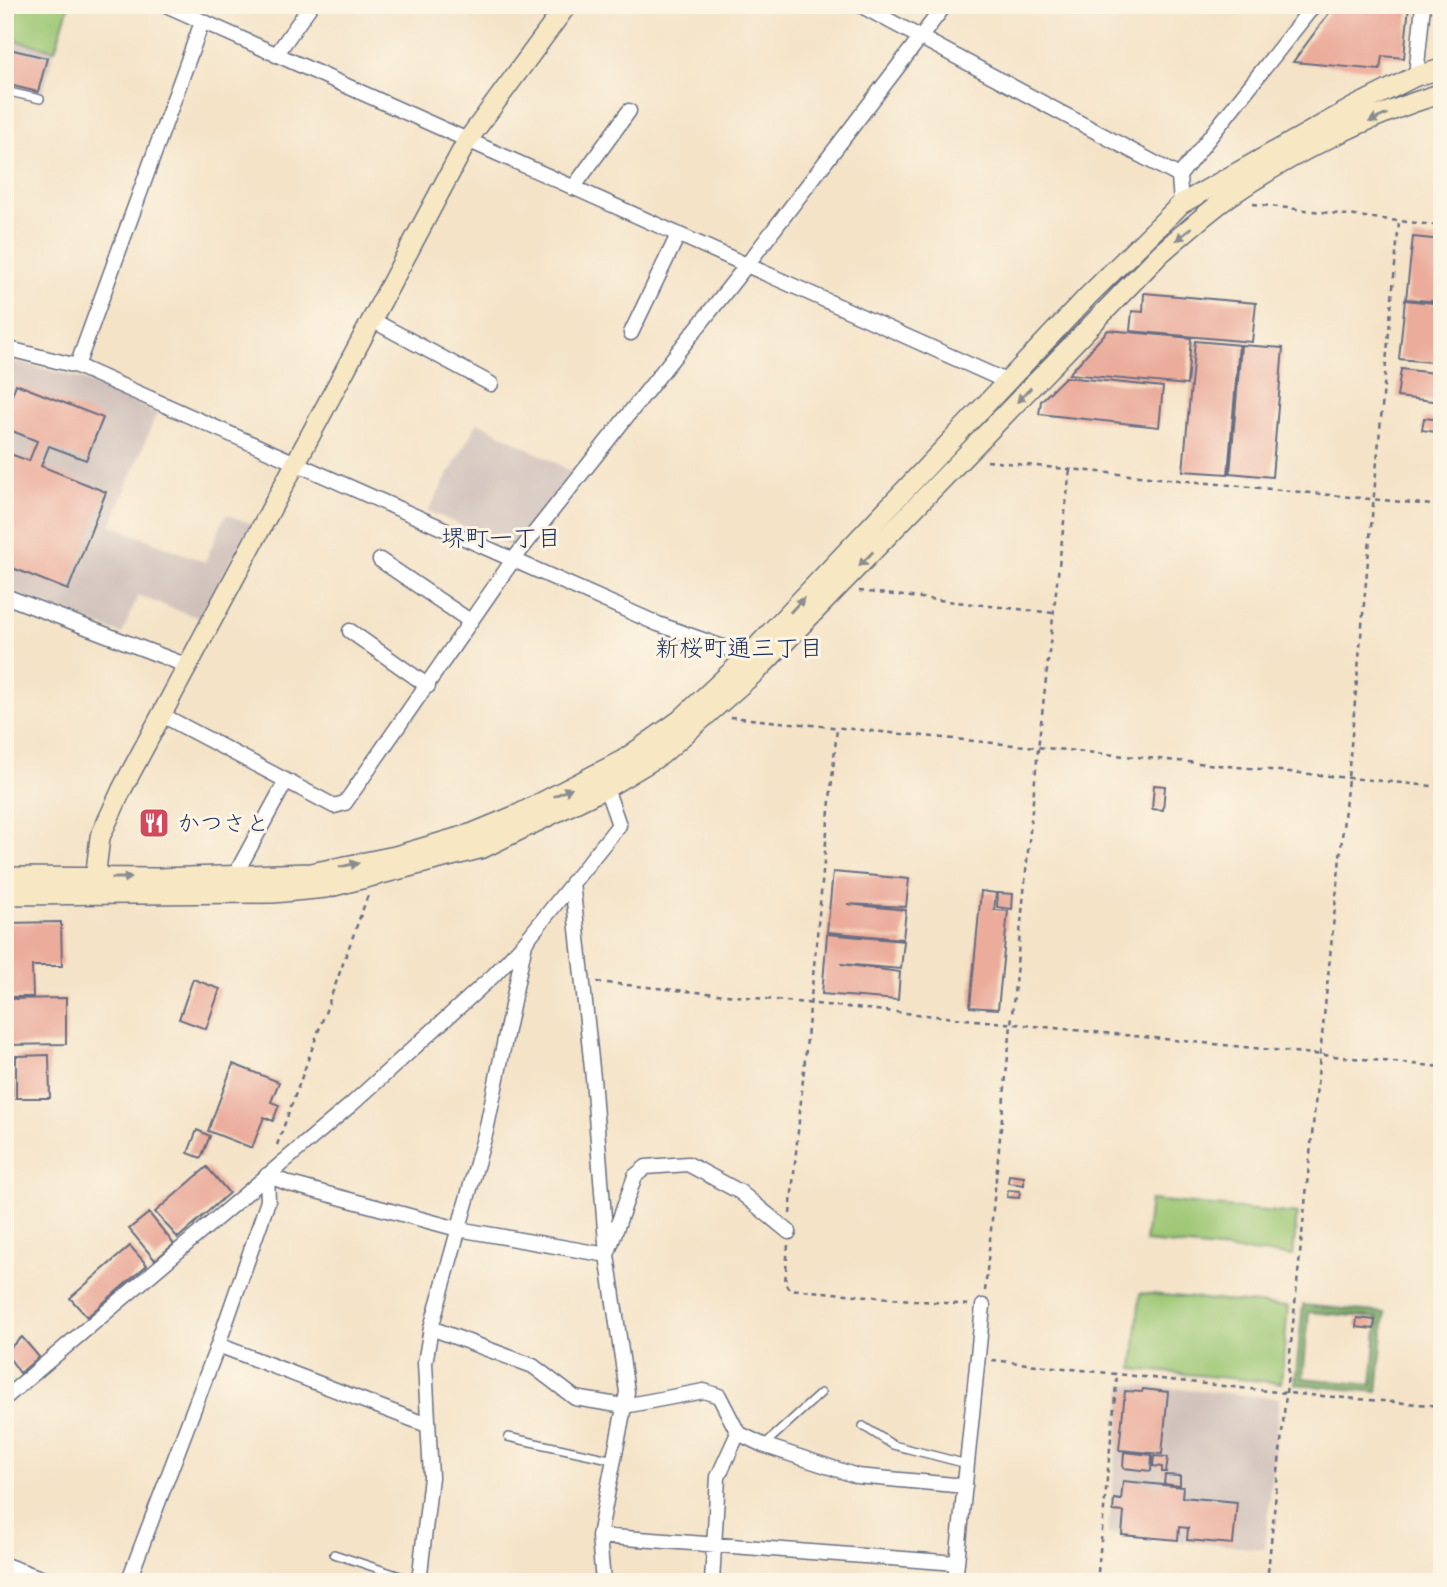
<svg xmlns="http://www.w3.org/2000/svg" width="1447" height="1587" font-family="'Comic Neue','Klee One',sans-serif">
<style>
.industrial{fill:#cfc0ba}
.green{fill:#9bc672;stroke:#5b7a68;stroke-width:2}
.forest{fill:#7cab64;stroke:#4c6d61;stroke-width:2;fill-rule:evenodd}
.building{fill:#ebac9b}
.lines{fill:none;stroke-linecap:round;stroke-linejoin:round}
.lane-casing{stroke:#676e83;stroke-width:10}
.street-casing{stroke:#676e83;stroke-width:17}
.secondary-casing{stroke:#676e83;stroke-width:22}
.path{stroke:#676e83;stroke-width:2.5;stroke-dasharray:5 5;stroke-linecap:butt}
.lane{stroke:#fff;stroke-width:7}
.street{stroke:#fff;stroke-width:14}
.secondary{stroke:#f7e8c3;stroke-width:19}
.oneway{fill:#898c90}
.labels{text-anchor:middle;stroke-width:6;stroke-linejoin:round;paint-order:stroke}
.poi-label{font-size:23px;fill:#1b2f5e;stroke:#fcf5e5;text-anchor:start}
.neighbourhood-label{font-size:24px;fill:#1b2f5e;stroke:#fcf5e5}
</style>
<rect width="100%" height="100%" fill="#fcf5e5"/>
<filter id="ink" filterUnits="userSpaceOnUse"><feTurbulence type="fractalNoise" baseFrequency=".0143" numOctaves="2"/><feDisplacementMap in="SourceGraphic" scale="14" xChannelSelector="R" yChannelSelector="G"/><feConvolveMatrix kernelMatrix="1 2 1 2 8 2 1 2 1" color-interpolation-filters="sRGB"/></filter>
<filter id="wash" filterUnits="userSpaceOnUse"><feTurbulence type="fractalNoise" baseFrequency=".00686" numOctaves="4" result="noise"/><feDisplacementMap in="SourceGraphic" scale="28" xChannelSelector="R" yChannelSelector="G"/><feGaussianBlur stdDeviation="1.57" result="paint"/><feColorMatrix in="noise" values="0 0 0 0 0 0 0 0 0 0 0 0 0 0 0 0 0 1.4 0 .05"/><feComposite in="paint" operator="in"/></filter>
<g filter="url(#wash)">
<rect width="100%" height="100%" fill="#f4e3c7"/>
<path class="industrial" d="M5,39L54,51L42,96L5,87Z
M5,358L82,379L157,413L111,525L205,562L226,514L252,524L199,618L138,596L122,634L5,589Z
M478,422L573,472L518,542L508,546L428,511Z
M1123,1384L1279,1398L1265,1549L1108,1534Z"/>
<path class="green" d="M5,5H69L55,50L5,38Z
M1150,1200L1297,1214L1293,1256L1145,1242Z
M1140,1293L1288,1307L1281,1383L1133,1369Z"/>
<path class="forest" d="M1303,1305L1385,1313L1377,1392L1295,1384ZM1309,1312L1378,1318L1372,1385L1303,1378Z"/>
<g id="blocks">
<path class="building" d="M1335,5H1409L1404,58L1382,56L1380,70L1293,62Z
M5,48L47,58L38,92L5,84Z
M1413,237L1442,240V302L1406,299Z
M1144,293L1256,303L1252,342L1130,331L1132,311L1143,312Z
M1405,300L1442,304V363L1399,359Z
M1108,330L1191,338L1187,385L1069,374Z
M1195,341L1239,345L1228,474L1183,471Z
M1241,345L1283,348L1272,477L1230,473Z
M1401,369L1442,374V402L1397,397Z
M1065,377L1163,387L1159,427L1039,414L1041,401Z
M16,384L103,418L86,460L49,446L41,466L106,492L68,590L5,565V452L29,461L37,441L5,428V393L12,395Z
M1424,418L1442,420V433L1422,430Z
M1154,785L1165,786L1163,810L1152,809Z
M833,872L909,879L906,907L847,904L906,910L903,939L827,932Z
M981,891L996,893L994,910L1008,911L998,1009L970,1007Z
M998,893L1013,894L1012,909L997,907Z
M61,922L62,966H32L33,997H5V923Z
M827,934L904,941L901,969L841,964L900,972L898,1000L822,994Z
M193,979L220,989L206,1029L179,1019Z
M66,998V1044L5,1045V999Z
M49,1055L50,1098H16V1056Z
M5,1059H11L12,1096H5Z
M233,1064L279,1082L271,1102L279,1105L273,1121L264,1117L252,1148L208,1131Z
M197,1130L210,1136L201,1158L188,1153Z
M207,1167L229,1193L178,1238L155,1212Z
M1009,1175L1024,1177V1185L1008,1183Z
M1008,1190L1020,1191L1019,1198L1007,1197Z
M149,1213L174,1244L155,1260L129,1229Z
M130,1246L147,1265L87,1317L70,1298Z
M1357,1318L1375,1320L1374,1329L1356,1327Z
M22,1337L39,1357L20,1373L5,1352Z
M1143,1389L1168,1392L1162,1454L1119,1450L1125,1391L1142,1392Z
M1124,1452L1152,1455L1151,1471L1123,1468Z
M1154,1456L1168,1457L1166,1472H1162V1467L1153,1466Z
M1165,1475L1180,1476V1486L1164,1484Z
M1123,1481L1183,1487L1182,1497L1237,1502L1233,1544L1187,1540L1188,1528L1179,1527L1178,1540L1122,1535L1124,1512L1113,1511L1114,1499L1121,1500Z"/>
</g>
</g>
<g filter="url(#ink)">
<use href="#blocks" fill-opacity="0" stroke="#676e83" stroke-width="2"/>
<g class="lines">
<g class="lane-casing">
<path id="lane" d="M5,91L40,99
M863,1426L893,1445L967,1464
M508,1437L614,1460
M764,1445L821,1393
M334,1554L418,1582"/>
</g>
<g class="street-casing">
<path id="street" d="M166,5L1008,382
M860,5L1179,176
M276,55L311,5
M1416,76L1423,5
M573,188L629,111
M1181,204L1179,176L1314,5
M372,320L491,384
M631,333L678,235
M5,348L77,366L658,624L748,656
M77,366L202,22
M380,560L470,621
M5,596L188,666
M350,631L428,686
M162,715L334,806L345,803L513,560L746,266L945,5
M234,877L286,781
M572,882L593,1078L607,1255L627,1392L599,1536L603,1582
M267,1175L290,1184L458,1229L607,1255L635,1176L646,1167L688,1164L740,1192L789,1232
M431,1328L533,1366L575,1398L624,1406L704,1391L719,1396L738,1433L763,1445L857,1476L965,1486
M218,1345L427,1425
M5,1398L353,1103L493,976L525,942L619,825L606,788
M599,1536L957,1563
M5,1565L52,1582
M128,1582L218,1345L268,1201L267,1175
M419,1582L431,1477L425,1363L431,1328L486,1131L525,943
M712,1582L718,1477L738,1433
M955,1582L983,1306"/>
</g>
<g class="secondary-casing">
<path id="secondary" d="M5,877L158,878L311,873L395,856L473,833L519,814L623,760L680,720L748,656L1089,295L1181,204L1352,108L1416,76L1442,69
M94,888L100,837L122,789L467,141L567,5
M5,895L273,893L326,888L483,848L606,788L661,755L758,670L1160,254C1183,234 1206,213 1230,196C1293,152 1368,116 1442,93"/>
</g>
<path class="path" d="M1253,204L1442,226
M987,461L1442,506
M859,591L1053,613
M730,717L1442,787
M597,982L1442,1067
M277,1145L368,895
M790,1214L837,728
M788,1245L785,1283L789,1289L968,1305
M985,1291L1038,749L1070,469
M992,1360L1286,1393L1442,1406
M1097,1582L1117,1376
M1267,1582L1348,778L1399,222"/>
<use href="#lane" class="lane"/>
<use href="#street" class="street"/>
<use href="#secondary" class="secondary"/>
</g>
<defs><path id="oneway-solid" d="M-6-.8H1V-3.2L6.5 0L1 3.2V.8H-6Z" transform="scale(1.75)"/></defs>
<g class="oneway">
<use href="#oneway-solid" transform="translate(1378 118) rotate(156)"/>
<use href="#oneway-solid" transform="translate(1184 234) rotate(141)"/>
<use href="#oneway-solid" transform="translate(1024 395) rotate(134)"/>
<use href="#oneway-solid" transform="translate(866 559) rotate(134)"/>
<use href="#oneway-solid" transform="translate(797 605) rotate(-47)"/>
<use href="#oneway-solid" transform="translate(563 792) rotate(-26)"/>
<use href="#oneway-solid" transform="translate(349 865) rotate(-11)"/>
<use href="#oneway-solid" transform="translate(122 878)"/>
</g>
</g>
<defs>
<g id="restaurant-square" transform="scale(1.575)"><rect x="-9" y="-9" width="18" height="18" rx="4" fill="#d1495b" stroke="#fcf5e5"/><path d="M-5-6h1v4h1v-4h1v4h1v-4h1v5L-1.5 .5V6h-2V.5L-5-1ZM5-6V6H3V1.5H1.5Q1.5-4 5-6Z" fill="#fff"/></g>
</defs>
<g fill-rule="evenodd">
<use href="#restaurant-square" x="154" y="823"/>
</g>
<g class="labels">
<g class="poi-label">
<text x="177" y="831">かつさと</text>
</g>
<g class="neighbourhood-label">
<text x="501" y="546">堺町一丁目</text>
<text x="739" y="656">新桜町通三丁目</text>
</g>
</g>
<rect width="1447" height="1587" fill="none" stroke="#fcf5e5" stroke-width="28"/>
</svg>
